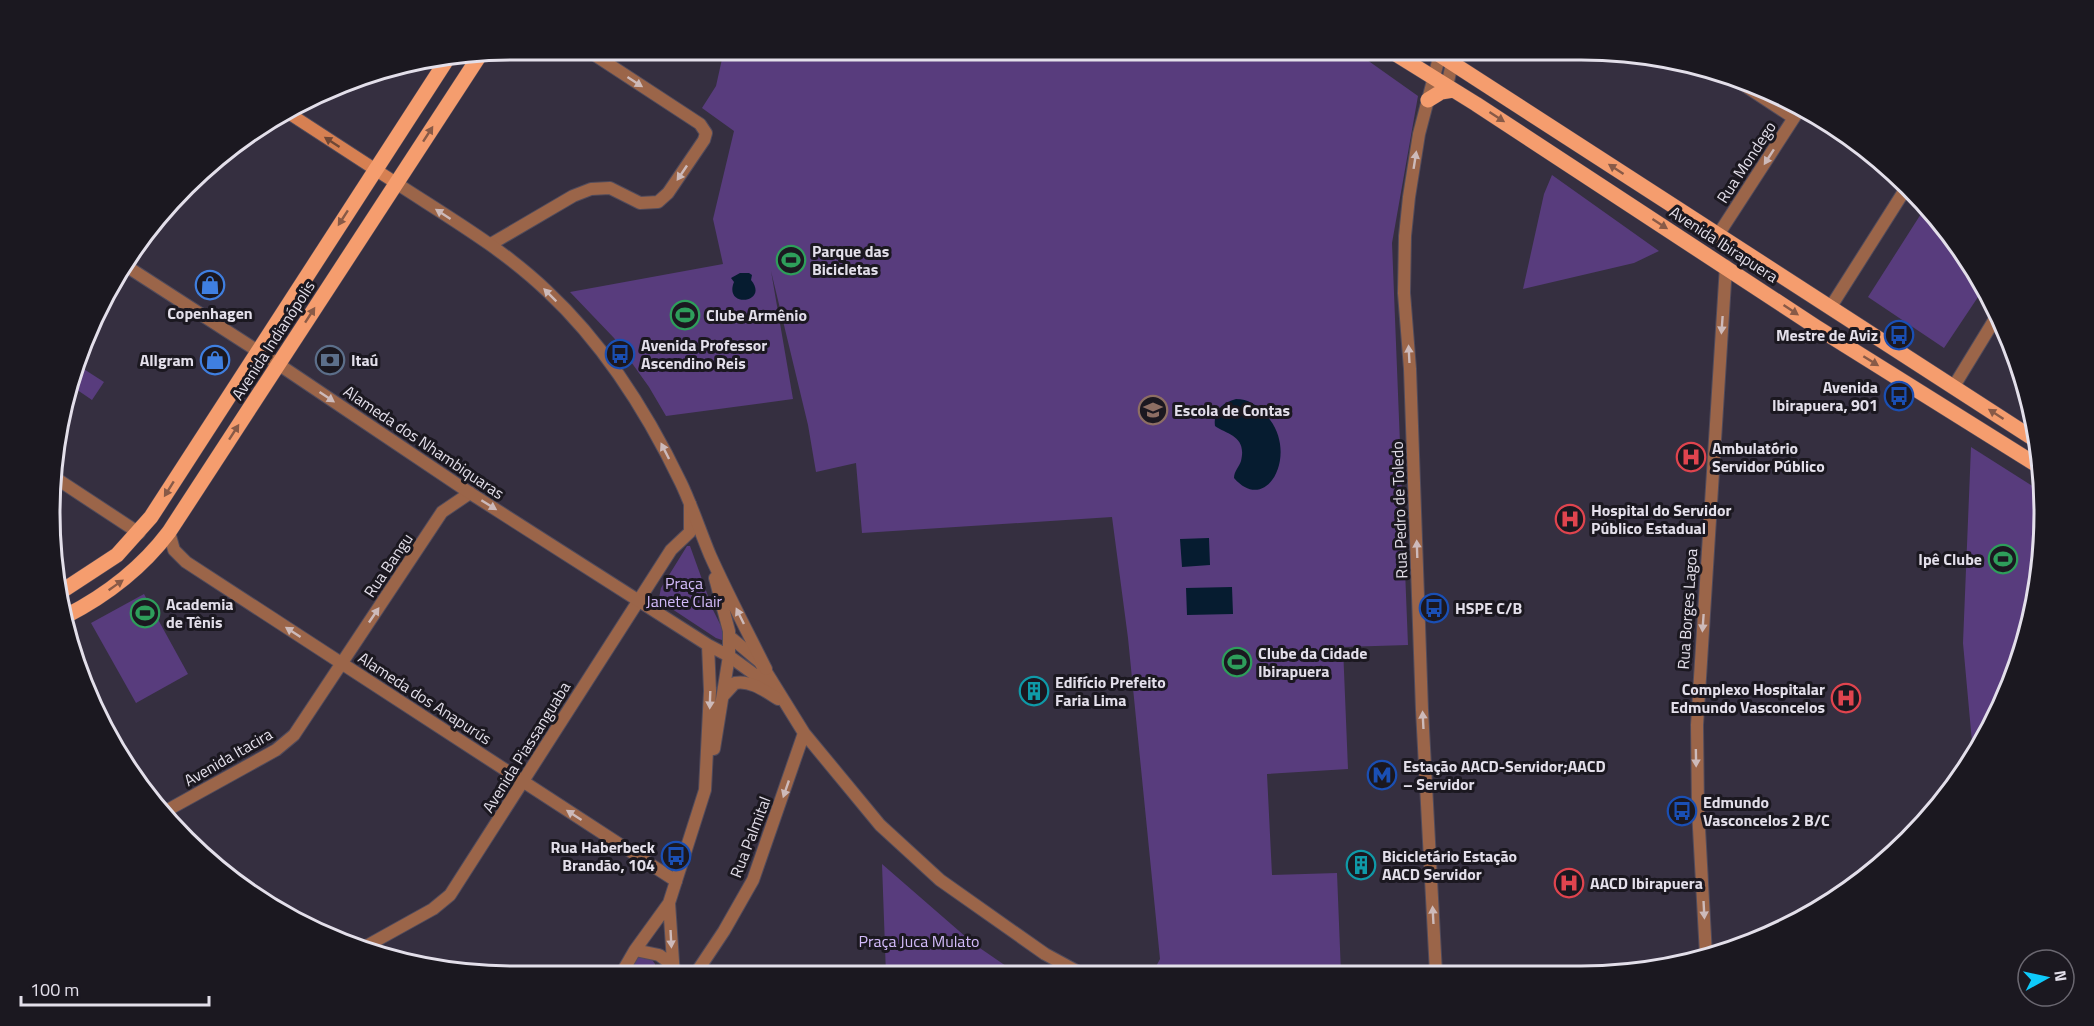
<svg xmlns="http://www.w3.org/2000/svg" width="2094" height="1026" font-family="'Titillium Web',sans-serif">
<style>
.green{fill:#583c7d}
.water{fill:#061c30}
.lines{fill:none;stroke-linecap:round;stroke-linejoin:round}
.minor-casing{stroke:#514b5b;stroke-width:14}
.tertiary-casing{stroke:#514b5b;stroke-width:14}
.secondary-casing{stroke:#514b5b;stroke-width:14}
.primary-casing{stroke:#514b5b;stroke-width:16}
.minor{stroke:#9b6549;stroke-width:12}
.tertiary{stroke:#9b6549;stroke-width:12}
.secondary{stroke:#d68052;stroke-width:12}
.primary{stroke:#f59d6e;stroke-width:15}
.oneway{fill:#cdbaba}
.oneway2{fill:#885a47}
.oneway3{fill:#6f4736}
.labels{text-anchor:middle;stroke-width:6;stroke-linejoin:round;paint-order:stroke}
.street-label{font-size:16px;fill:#e3dfea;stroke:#1b1820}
.poi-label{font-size:16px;font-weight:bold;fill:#e3dfea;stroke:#1b1820;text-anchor:start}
.park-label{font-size:16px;fill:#d3bbfa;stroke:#1b1820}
.rim{fill:none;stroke:#e3dfea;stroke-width:3}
</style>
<rect width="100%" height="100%" fill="#352f40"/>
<path class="green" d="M724,50H1353L1418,96L1392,243L1408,645L1343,647L1348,769L1267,774L1272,875L1337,873L1341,974H1152L1160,959L1128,638L1112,517L862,533L856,463L816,472L808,425L771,271L793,399L666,416L649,387L614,338L570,292L723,264L713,219L734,131L702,108L716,86Z
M1552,175L1659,251L1634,263L1523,289L1544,194Z
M1926,206L1967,256L1984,288L1944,348L1868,297Z
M79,366L104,382L92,400L70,385Z
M1971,447L2042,492L2044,513L2036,604L2009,691L1973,753L1963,643Z
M687,546H690L713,610L724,632L725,636L722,640L716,638L663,603L659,598L661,588Z
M144,594L188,674L136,703L91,623Z
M882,864L974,944L1019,975H886Z
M643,956L651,958L655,964V976H626L635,958Z"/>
<path class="water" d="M740,273H749L752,275L751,280C770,303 723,309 734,282L731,278Z
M1236,399C1248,399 1257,405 1265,414C1301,450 1268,517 1234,478C1234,471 1239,467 1241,461C1247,436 1228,435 1215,426C1213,411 1222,403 1236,399Z
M1209,538L1210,565L1182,567L1180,539Z
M1232,587L1233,614L1187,615L1186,588Z"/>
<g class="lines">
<g class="minor-casing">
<path id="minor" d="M1730,76L1794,118
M1718,235L1801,107
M491,244L573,196L591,189L610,188L640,203L658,202L668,193L704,140L706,133L700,124L587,50
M1830,308L1908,185
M1954,386L1998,314
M57,479L139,533
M169,532L174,550L186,562L676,881
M729,636L760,662L804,733L880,825L940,880L1045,954L1082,974
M729,656L758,677L774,694
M164,812L276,750L294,735L442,512L470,493
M361,949L433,909L450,895L671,550L690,532V504
M694,976L724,931L753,880L804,733"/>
</g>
<g class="tertiary-casing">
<path id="tertiary" d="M1447,86L1455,50
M396,183C448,217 502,248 547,291C605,345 647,412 681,483C692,506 700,531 710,555C727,593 747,631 766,669
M123,264L278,364L470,493L708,645L729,656
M724,695L735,683C751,680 765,691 778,699
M714,749L729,656V631L715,578
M669,903L674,976
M635,950L659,955L673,965
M1706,955L1698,810L1697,725L1726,266
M1436,973L1422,710L1410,369L1404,293L1405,236L1409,197L1419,134L1441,50
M620,976L635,950L669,903L705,790L710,691L708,645"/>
</g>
<g class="secondary-casing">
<path id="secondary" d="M290,114L396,183"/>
</g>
<g class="primary-casing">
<path id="primary" d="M1389,50L1476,104L1816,327L2040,467
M1432,50L2037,441
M1428,100L1441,92L1453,90
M59,593L117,555L151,517L446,61
M66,616C107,595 141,569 169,532L480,55"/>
</g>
<use href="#minor" class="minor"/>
<use href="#tertiary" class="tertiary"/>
<use href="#secondary" class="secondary"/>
<use href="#primary" class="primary"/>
</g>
<defs><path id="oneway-solid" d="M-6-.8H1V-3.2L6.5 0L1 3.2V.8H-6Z" transform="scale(1.5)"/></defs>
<g class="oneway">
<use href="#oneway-solid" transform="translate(635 82) rotate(33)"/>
<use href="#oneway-solid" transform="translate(1769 157) rotate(123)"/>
<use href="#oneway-solid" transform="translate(1415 160) rotate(-81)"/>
<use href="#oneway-solid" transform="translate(682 173) rotate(124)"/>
<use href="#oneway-solid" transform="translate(443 214) rotate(-147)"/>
<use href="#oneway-solid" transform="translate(550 295) rotate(-135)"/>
<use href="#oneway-solid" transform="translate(1722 325) rotate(94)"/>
<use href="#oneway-solid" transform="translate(1409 354) rotate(-93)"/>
<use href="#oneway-solid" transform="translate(327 397) rotate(34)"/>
<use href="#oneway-solid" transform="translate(665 451) rotate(-117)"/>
<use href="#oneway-solid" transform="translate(489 505) rotate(32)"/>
<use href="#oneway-solid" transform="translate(1417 549) rotate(-92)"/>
<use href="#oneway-solid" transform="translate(374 615) rotate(-56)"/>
<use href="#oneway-solid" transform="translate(740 616) rotate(-116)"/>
<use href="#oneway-solid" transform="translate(1703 623) rotate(94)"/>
<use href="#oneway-solid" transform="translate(293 632) rotate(-147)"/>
<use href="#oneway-solid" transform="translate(710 700) rotate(92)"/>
<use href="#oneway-solid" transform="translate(1423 720) rotate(-93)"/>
<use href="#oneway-solid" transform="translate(1696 758) rotate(89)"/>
<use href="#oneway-solid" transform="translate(786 789) rotate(109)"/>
<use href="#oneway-solid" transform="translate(574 815) rotate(-147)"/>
<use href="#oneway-solid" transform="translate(1704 910) rotate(87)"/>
<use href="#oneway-solid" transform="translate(1433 915) rotate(-93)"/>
<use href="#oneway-solid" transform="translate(671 939) rotate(87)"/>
</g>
<g class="oneway2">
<use href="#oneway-solid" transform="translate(1497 117) rotate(33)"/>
<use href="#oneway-solid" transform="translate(428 134) rotate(-57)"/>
<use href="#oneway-solid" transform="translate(1616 169) rotate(-147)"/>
<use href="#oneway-solid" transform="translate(343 218) rotate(123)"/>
<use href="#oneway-solid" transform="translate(1660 224) rotate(33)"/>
<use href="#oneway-solid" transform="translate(1791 310) rotate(34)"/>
<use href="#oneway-solid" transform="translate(310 315) rotate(-57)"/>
<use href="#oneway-solid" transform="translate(1871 361) rotate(32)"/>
<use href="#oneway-solid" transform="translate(1996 414) rotate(-147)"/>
<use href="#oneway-solid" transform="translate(234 432) rotate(-57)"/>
<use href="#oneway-solid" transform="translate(169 489) rotate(122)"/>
<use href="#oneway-solid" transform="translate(116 585) rotate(-35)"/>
</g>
<use class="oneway3" href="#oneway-solid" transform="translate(332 142) rotate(-147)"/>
<defs>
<g id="stadium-ring" transform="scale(1.5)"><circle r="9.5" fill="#1b1820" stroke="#2e9e5b" stroke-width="1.5"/><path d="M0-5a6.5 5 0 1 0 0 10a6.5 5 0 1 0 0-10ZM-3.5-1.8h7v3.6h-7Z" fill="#2e9e5b"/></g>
<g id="shop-ring" transform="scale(1.5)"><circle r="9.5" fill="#1b1820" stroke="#3f7fe0" stroke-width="1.5"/><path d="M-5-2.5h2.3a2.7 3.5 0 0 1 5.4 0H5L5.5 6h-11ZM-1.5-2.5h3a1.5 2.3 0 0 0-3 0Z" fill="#3f7fe0"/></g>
<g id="bus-ring" transform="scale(1.5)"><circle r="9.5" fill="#1b1820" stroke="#1a4fb4" stroke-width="1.5"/><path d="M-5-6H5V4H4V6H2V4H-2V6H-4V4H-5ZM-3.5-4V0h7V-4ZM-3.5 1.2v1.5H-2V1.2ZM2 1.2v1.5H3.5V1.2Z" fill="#1a4fb4"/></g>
<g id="bank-ring" transform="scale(1.5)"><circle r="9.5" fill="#1b1820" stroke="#5c6f8a" stroke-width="1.5"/><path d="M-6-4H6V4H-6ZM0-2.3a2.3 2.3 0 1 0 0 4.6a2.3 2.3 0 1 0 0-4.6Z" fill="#5c6f8a"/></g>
<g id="university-ring" transform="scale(1.5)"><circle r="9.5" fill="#1b1820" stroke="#8d6e63" stroke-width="1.5"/><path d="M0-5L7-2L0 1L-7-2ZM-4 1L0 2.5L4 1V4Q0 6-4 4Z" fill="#8d6e63"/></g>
<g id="hospital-ring" transform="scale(1.5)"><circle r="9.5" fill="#1b1820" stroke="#e0444e" stroke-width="1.5"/><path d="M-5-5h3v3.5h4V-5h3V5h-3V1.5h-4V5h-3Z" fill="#e0444e"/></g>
<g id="building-ring" transform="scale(1.5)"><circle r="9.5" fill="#1b1820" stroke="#0f9aa8" stroke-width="1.5"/><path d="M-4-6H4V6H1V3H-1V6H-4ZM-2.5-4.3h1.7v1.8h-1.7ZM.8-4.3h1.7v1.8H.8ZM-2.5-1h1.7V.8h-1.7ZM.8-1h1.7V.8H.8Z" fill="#0f9aa8"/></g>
<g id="metro-ring" transform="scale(1.5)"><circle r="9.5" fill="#1b1820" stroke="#1a4fb4" stroke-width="1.5"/><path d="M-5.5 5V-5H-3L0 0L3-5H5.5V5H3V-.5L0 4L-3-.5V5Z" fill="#1a4fb4"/></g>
</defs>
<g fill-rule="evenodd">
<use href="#stadium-ring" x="791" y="260"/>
<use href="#shop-ring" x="210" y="285"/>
<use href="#stadium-ring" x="685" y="315"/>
<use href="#bus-ring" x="1899" y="335"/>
<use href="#bus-ring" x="620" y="354"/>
<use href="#shop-ring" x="215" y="360"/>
<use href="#bank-ring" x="330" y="360"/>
<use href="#bus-ring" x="1899" y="396"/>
<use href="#university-ring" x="1153" y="410"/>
<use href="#hospital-ring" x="1691" y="457"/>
<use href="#hospital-ring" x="1570" y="519"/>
<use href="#stadium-ring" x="2003" y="559"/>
<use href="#bus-ring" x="1434" y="608"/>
<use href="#stadium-ring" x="145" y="613"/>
<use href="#stadium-ring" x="1237" y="662"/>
<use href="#building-ring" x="1034" y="691"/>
<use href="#hospital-ring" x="1846" y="698"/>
<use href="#metro-ring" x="1382" y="775"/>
<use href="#bus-ring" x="1682" y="811"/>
<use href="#bus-ring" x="676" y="856"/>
<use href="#building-ring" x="1361" y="865"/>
<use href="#hospital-ring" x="1569" y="883"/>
</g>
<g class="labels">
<g class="street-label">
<text transform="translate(1746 162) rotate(-57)" y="6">Rua Mondego</text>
<text transform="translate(1724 244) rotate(33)" y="6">Avenida Ibirapuera</text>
<text transform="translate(273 340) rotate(-57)" y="6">Avenida Indianópolis</text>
<text transform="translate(424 442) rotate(34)" y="6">Alameda dos Nhambiquaras</text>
<text transform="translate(1399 510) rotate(-92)" y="6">Rua Pedro de Toledo</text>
<text transform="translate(388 565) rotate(-56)" y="6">Rua Bangu</text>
<text transform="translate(1687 609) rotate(-86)" y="6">Rua Borges Lagoa</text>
<text transform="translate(425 698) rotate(33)" y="6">Alameda dos Anapurús</text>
<text transform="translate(526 747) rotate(-58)" y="6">Avenida Piassanguaba</text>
<text transform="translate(228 757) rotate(-30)" y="6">Avenida Itacira</text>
<text transform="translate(750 837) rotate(-69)" y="6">Rua Palmital</text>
</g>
<g class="poi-label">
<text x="812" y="257">Parque das<tspan x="812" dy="18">Bicicletas</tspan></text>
<text x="210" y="319" text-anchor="middle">Copenhagen</text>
<text x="706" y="321">Clube Armênio</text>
<text x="1878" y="341" text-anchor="end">Mestre de Aviz</text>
<text x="641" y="351">Avenida Professor<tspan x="641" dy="18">Ascendino Reis</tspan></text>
<text x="194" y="366" text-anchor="end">Allgram</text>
<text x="351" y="366">Itaú</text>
<text x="1878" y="393" text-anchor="end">Avenida<tspan x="1878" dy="18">Ibirapuera, 901</tspan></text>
<text x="1174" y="416">Escola de Contas</text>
<text x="1712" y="454">Ambulatório<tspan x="1712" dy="18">Servidor Público</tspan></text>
<text x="1591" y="516">Hospital do Servidor<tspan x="1591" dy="18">Público Estadual</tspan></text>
<text x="1982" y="565" text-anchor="end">Ipê Clube</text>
<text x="166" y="610">Academia<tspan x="166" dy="18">de Tênis</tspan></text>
<text x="1455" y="614">HSPE C/B</text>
<text x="1258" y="659">Clube da Cidade<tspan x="1258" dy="18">Ibirapuera</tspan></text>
<text x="1055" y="688">Edifício Prefeito<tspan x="1055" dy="18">Faria Lima</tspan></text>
<text x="1825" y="695" text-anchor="end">Complexo Hospitalar<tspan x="1825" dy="18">Edmundo Vasconcelos</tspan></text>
<text x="1403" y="772">Estação AACD-Servidor;AACD<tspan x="1403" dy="18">– Servidor</tspan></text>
<text x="1703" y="808">Edmundo<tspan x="1703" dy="18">Vasconcelos 2 B/C</tspan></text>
<text x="655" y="853" text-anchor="end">Rua Haberbeck<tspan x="655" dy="18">Brandão, 104</tspan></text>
<text x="1382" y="862">Bicicletário Estação<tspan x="1382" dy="18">AACD Servidor</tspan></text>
<text x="1590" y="889">AACD Ibirapuera</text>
</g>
<g class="park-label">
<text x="684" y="589">Praça<tspan x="684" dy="18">Janete Clair</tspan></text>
<text x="919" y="947">Praça Juca Mulato</text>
</g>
</g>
<path d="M0 0H2094V1026H0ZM513 60H1581A453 453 0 0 1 2034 513V513A453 453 0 0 1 1581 966H513A453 453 0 0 1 60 513V513A453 453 0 0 1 513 60Z" fill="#1b1820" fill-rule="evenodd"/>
<path class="rim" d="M513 60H1581A453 453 0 0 1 2034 513V513A453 453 0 0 1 1581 966H513A453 453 0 0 1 60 513V513A453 453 0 0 1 513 60Z"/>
<g transform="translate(2046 978) rotate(82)"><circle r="28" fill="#1b1820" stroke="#6b6871" stroke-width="1.5"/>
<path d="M0-4.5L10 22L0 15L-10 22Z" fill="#0ecafa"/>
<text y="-9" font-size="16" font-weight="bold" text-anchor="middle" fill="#e3dfea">N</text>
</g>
<path d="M21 996v9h188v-9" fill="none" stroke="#e3dfea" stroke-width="3"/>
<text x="30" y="996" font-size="18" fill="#e3dfea" stroke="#1b1820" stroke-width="4.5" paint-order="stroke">100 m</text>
</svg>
